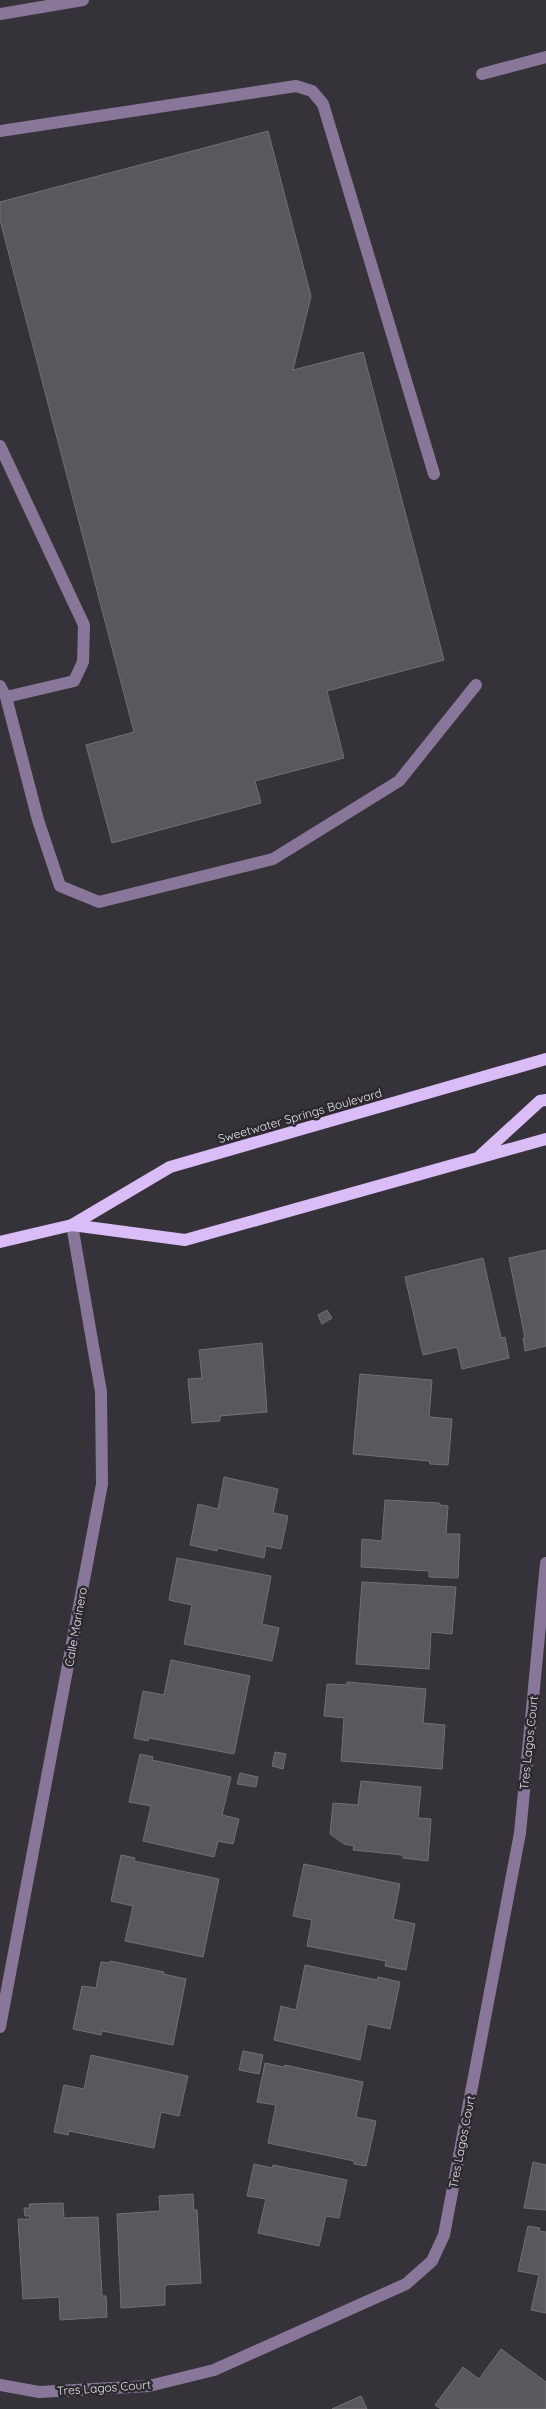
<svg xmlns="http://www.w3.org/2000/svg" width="546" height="2409" font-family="Quicksand,sans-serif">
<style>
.building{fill:#5b575f;stroke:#736f77}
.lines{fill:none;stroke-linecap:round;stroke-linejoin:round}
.minor{stroke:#89779a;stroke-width:12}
.major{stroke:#dabcf6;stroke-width:12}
.labels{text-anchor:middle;stroke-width:5;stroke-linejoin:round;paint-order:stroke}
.street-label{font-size:12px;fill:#e3e1e5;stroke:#2c282f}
</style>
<rect width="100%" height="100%" fill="#363239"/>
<path class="building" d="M268,131L311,296L293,370L363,352L444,660L327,691L344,758L255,781L261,803L112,843L86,745L134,732L0,220V202Z
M546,1250V1346L525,1351L523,1338H525L509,1258Z
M483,1258L501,1338L505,1337L509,1358L462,1369L457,1347L423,1355L405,1277Z
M327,1310L332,1318L322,1324L318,1315Z
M262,1343L267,1412L220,1416V1421L192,1423L188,1379L202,1378L199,1350Z
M360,1374L432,1380L429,1417L452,1419L448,1465L430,1464L429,1461L353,1454Z
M224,1477L278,1489L273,1513L288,1516L281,1549L266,1546L264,1558L218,1548L217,1551L190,1545L198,1504L218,1509Z
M385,1500L439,1503L440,1505L448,1506L446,1534H460L458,1578L429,1577V1571L361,1567L362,1539L382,1541Z
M177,1558L271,1576L262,1624L279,1628L272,1661L184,1644L192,1605L169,1600Z
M362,1582L456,1587L452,1634L431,1632L429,1669L356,1664Z
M171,1660L250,1676L234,1754L149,1738L148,1741L134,1738L143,1691L164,1695Z
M347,1682L426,1689L423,1723L445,1725L442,1769L341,1761L344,1718L324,1716L327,1684L347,1685Z
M275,1752L286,1754L283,1769L272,1766Z
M140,1754L153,1757L152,1760L231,1777L222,1815L239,1819L233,1844L218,1841L214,1857L143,1841L151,1806L129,1802Z
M240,1773L258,1777L256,1787L237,1784Z
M361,1781L421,1787L418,1818L431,1819L428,1861L403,1858V1855L353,1850L354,1846L344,1844L330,1834L333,1803L358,1805Z
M121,1855L135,1858L134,1861L219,1879L203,1957L125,1941L133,1906L111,1901Z
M304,1864L400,1884L393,1919L415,1924L406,1970L385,1966L386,1961L307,1946L312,1920L293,1916Z
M110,1961L164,1972L163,1974L186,1979L173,2045L102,2031L101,2035L73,2029L82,1986L96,1988L101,1962L110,1963Z
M305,1965L377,1980L378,1977L400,1982L390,2029L367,2024L360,2060L274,2040L281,2006L296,2010Z
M243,2051L263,2055L259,2074L239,2070Z
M91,2055L188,2076L179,2116L161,2112L154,2148L69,2131L68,2135L54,2132L64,2085L84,2089Z
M265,2063L284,2067L285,2065L363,2082L356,2117L376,2121L366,2166L354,2164V2161L268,2143L276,2105L257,2102Z
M533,2162L546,2165V2210L524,2208Z
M254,2164L272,2168L273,2165L347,2180L339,2218L326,2216L319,2246L258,2233L266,2199L247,2196Z
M193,2194L194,2210H197L201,2283L165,2285V2305L121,2308L117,2214L160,2211L159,2196Z
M63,2203L64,2218L98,2217L102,2296H106L107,2317L60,2320L59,2297L23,2299L18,2219H30V2216H25L24,2208H30L29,2204Z
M528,2226L540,2228L539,2231L546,2232V2313L531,2310L539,2275L518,2271Z
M501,2349L546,2382V2409H441L435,2405L463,2367L479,2379Z
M361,2396L367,2409H332Z"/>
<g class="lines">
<path class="minor" d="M0,14L83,0
M482,74L546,57
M0,131L296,86L312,91L323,104L434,474
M0,446L84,625L83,662L74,681L6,697
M0,686L6,697L38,820L60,886L99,902L273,859L399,781L476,685
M0,2027L102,1484L101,1392L72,1225
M0,2385L39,2392L149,2386L214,2370L406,2284L432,2261L444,2235L520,1833L546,1563"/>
<path class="major" d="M480,1156L540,1101L546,1100
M72,1225L185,1240L546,1139
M0,1242L72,1225L170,1167L546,1059"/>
</g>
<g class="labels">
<g class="street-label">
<text transform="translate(300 1116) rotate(-16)" y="4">Sweetwater Springs Boulevard</text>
<text transform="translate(76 1627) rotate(-80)" y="4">Calle Marinero</text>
<text transform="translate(529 1743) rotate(-84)" y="4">Tres Lagos Court</text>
<text transform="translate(462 2142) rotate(-79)" y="4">Tres Lagos Court</text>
<text transform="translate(104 2388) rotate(-4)" y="4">Tres Lagos Court</text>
</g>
</g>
</svg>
